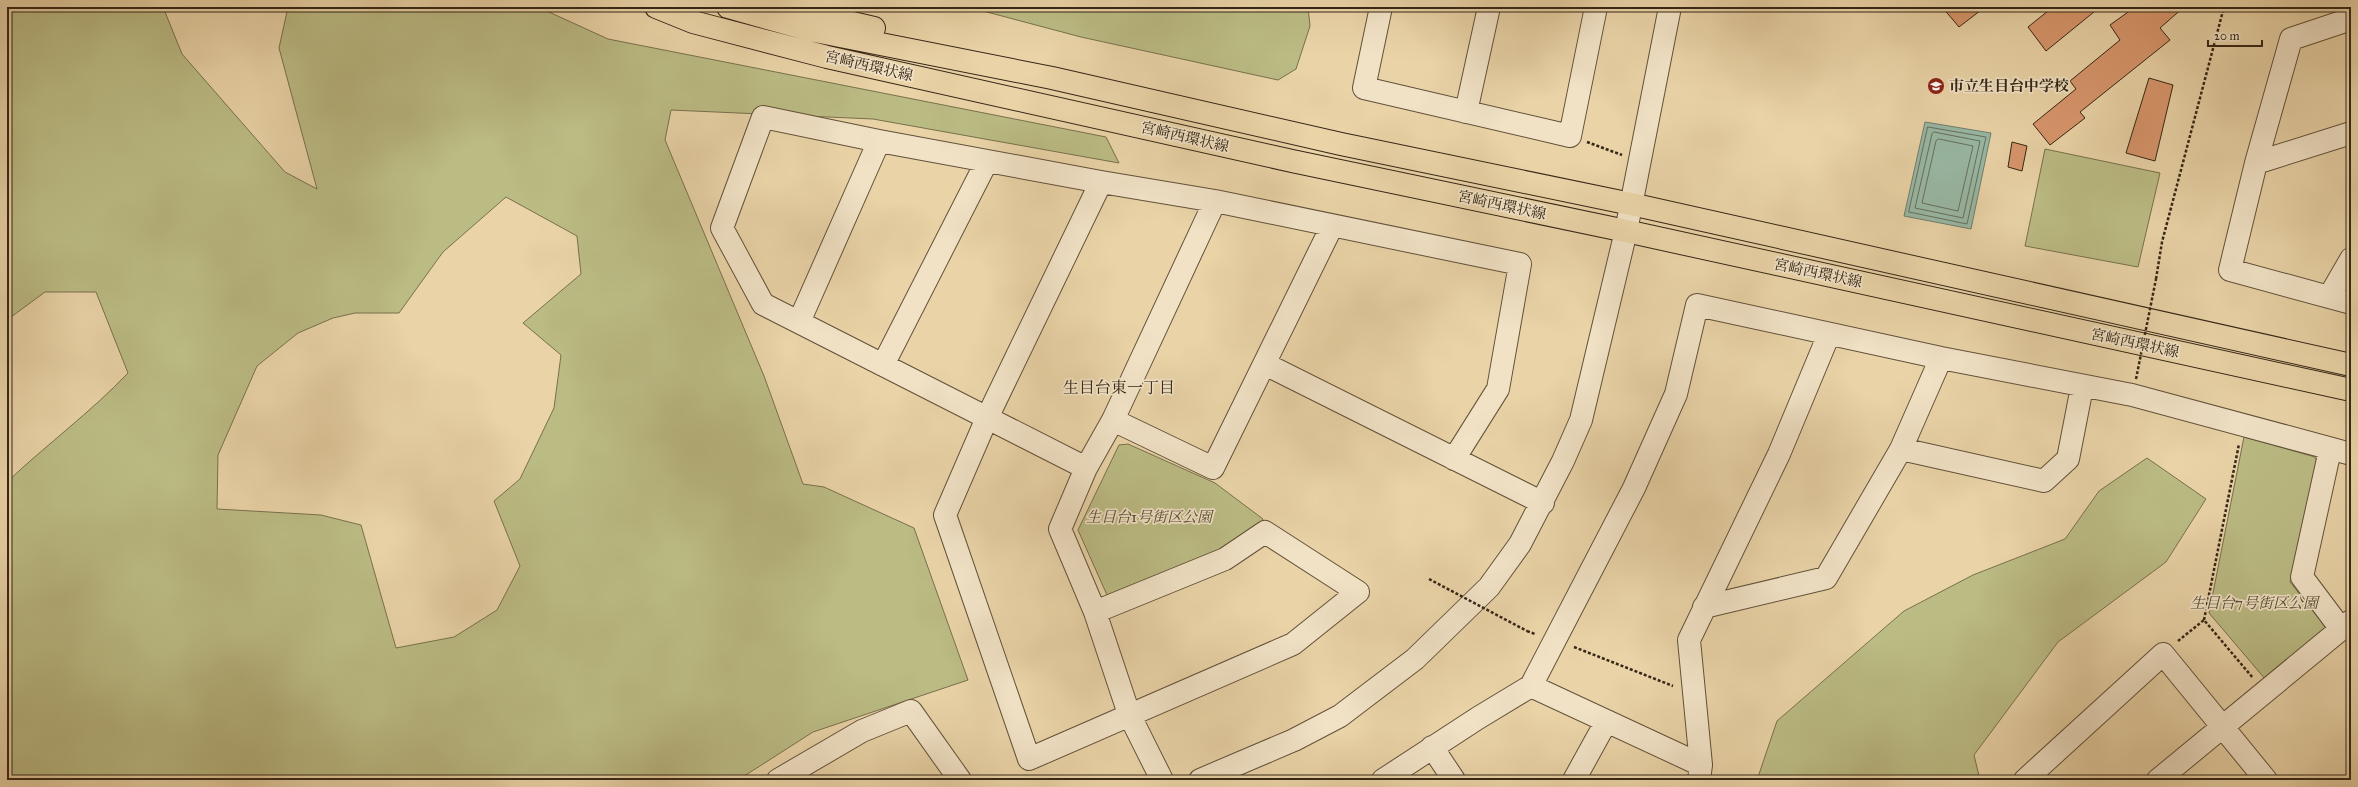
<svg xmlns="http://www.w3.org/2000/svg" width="2358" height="787" font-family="'IM FELL Great Primer','Noto Serif JP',serif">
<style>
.green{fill:#bbbb84;stroke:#78704d;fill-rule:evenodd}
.water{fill:#98b8a5;stroke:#707e6c}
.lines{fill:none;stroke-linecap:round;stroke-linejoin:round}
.shore{stroke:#666f5e;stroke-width:1}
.building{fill:#d8966c;stroke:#352616}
.minor-casing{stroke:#62513a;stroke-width:24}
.major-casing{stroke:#352616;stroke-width:24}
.path{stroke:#352616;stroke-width:2.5;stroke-dasharray:3 2;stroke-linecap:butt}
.minor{stroke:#f1e2c6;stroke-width:22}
.major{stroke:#e9d3a7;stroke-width:22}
.path-bridge{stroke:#352616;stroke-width:2.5;stroke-dasharray:3 2;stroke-linecap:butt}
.labels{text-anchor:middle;stroke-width:3.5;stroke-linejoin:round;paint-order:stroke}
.street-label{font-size:15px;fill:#352616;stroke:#f1e2c6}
.poi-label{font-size:15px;font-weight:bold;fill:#352616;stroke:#f1e2c6;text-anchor:start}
.park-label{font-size:15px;font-style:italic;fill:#564b32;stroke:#f1e2c6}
.neighbourhood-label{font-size:16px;fill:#352616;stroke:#f1e2c6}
</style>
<rect width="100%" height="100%" fill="#e9d3a7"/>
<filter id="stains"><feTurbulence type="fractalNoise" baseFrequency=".005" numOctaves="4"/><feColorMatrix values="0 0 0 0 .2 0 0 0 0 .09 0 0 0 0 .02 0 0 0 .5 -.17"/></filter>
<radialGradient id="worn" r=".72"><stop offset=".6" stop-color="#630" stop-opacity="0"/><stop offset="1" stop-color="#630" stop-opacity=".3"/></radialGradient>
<path class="green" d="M7,7H163L182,54L285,172L317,189L279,48L288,7H538L608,39L1106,137L1119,163L873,119L671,110L665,140L764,376L803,484L824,487L914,528L968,680L813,732L738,780H7V482C46,445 91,412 128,373L96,292H45L7,320ZM506,197L577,236L581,274L523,323L561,355L554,408L520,479L494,501L520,566L497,610L454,637L396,648L361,525L321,515L217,509L218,455L257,366L298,333L333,318L355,313H399L443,252Z
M968,7H1308L1310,26L1296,69L1278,80L1081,37Z
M2045,149L2160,173L2138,267L2025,246Z
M2244,437L2315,457L2319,465L2290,582L2325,626V632L2266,680L2209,613Z
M1128,444L1215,483L1263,519L1261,524L1222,553L1107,595L1078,530L1119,445Z
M2147,458L2206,499L2166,562L2058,642L1974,755L1980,780H1757L1777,721L1904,611L1973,575L2065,539L2099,491Z"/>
<path class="water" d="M1925,122L1991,133L1971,229L1904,216Z"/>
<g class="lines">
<path class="shore" d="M1928,127L1986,137L1967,224L1909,212Z
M1934,132L1980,141L1963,218L1915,208L1932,134Z
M1939,139L1973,146L1958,211L1922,203L1936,141Z"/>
</g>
<path class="building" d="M1942,7H1985L1959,27Z
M2053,7H2100L2046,51L2028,27Z
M2135,7H2184L2160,28L2170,40L2080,112L2085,118L2050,145L2033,124L2076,89L2070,81L2120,40L2110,25Z
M2149,78L2173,85L2155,161L2126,153Z
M2012,142L2027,146L2022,171L2008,167Z"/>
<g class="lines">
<g class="minor-casing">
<path id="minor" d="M1381,7L1364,88L1570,136L1596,7
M2351,19L2291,39L2256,163L2230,270L2351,303
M1466,112L1489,7
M2256,163L2351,133
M2329,297L2351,259
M799,322L879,141
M1265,364L1543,503
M883,365L987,161
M1113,420L1213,468L1332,226
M1901,449L2044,481L2068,459L2082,387
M2330,450L2302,577L2341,629
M1086,468L763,304L722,228L763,117L879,141L1101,182L1215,201L1520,264L1498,389L1454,459
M1704,607L1826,578L1901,449L1941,358
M1095,612L1225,559L1265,532L1358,592L1293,644L1029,759L945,515L987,418L1101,182
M1531,686L1701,765
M1432,747L1454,780
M778,780L862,731L911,711L960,780
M1162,780L1129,714L1095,612L1060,529L1086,468L1113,420L1215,201
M1200,780L1294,740L1340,716L1415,659L1489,587L1520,544L1563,461L1581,420L1626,231L1670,7
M1383,780L1478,718L1531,686L1634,488L1676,394L1697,305L1941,358L2132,395L2351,454
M1574,780L1606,722
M1699,780L1701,765L1689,640L1779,454L1829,334
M2025,780L2163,654L2266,780
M2158,780L2351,621"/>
</g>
<g class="major-casing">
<path id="major" d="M656,7L693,22L827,57L1292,161L1626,231L2351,390
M728,7L810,30L1052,78L1341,144L1631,204L2351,365
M783,7L874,28"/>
</g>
<path class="path" d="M1587,142L1622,155
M2156,279L2162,242L2224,7
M2204,620L2239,444
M1527,631L1535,634
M2178,641L2204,620L2253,678
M1574,647L1673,686"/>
<use href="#minor" class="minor"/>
<use href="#major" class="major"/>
<path class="path-bridge" d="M2136,379L2156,279
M1429,579L1527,631"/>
</g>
<defs>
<g id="school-disc" transform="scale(0.9)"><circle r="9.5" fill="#8f2418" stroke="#f1e2c6"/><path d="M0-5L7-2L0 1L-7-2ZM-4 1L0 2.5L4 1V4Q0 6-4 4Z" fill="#fff"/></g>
</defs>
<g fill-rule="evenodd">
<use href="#school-disc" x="1936" y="86"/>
</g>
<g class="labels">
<g class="street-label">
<text transform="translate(869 66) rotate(13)" y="5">宮崎西環状線</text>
<text transform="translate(1185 137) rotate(13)" y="5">宮崎西環状線</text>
<text transform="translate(1502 205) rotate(12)" y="5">宮崎西環状線</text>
<text transform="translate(1818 273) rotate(12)" y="5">宮崎西環状線</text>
<text transform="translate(2135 343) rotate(12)" y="5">宮崎西環状線</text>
</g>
<g class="poi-label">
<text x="1949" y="91">市立生目台中学校</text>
</g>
<g class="park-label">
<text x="1149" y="522">生目台1号街区公園</text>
<text x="2254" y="608">生目台7号街区公園</text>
</g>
<g class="neighbourhood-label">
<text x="1119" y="393">生目台東一丁目</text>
</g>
</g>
<rect width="2358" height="787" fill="none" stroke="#e9d3a7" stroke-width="24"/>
<rect x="8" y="8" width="2342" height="771" fill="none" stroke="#352616" stroke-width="2"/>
<rect x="12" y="12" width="2334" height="763" fill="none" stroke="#352616"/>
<path d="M2208 40v6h54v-6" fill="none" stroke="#352616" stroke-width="2"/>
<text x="2214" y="40" font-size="12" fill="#352616" stroke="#f1e2c6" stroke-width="3" paint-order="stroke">20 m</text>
<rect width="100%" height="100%" filter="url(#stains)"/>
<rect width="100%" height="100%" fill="url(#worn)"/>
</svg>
